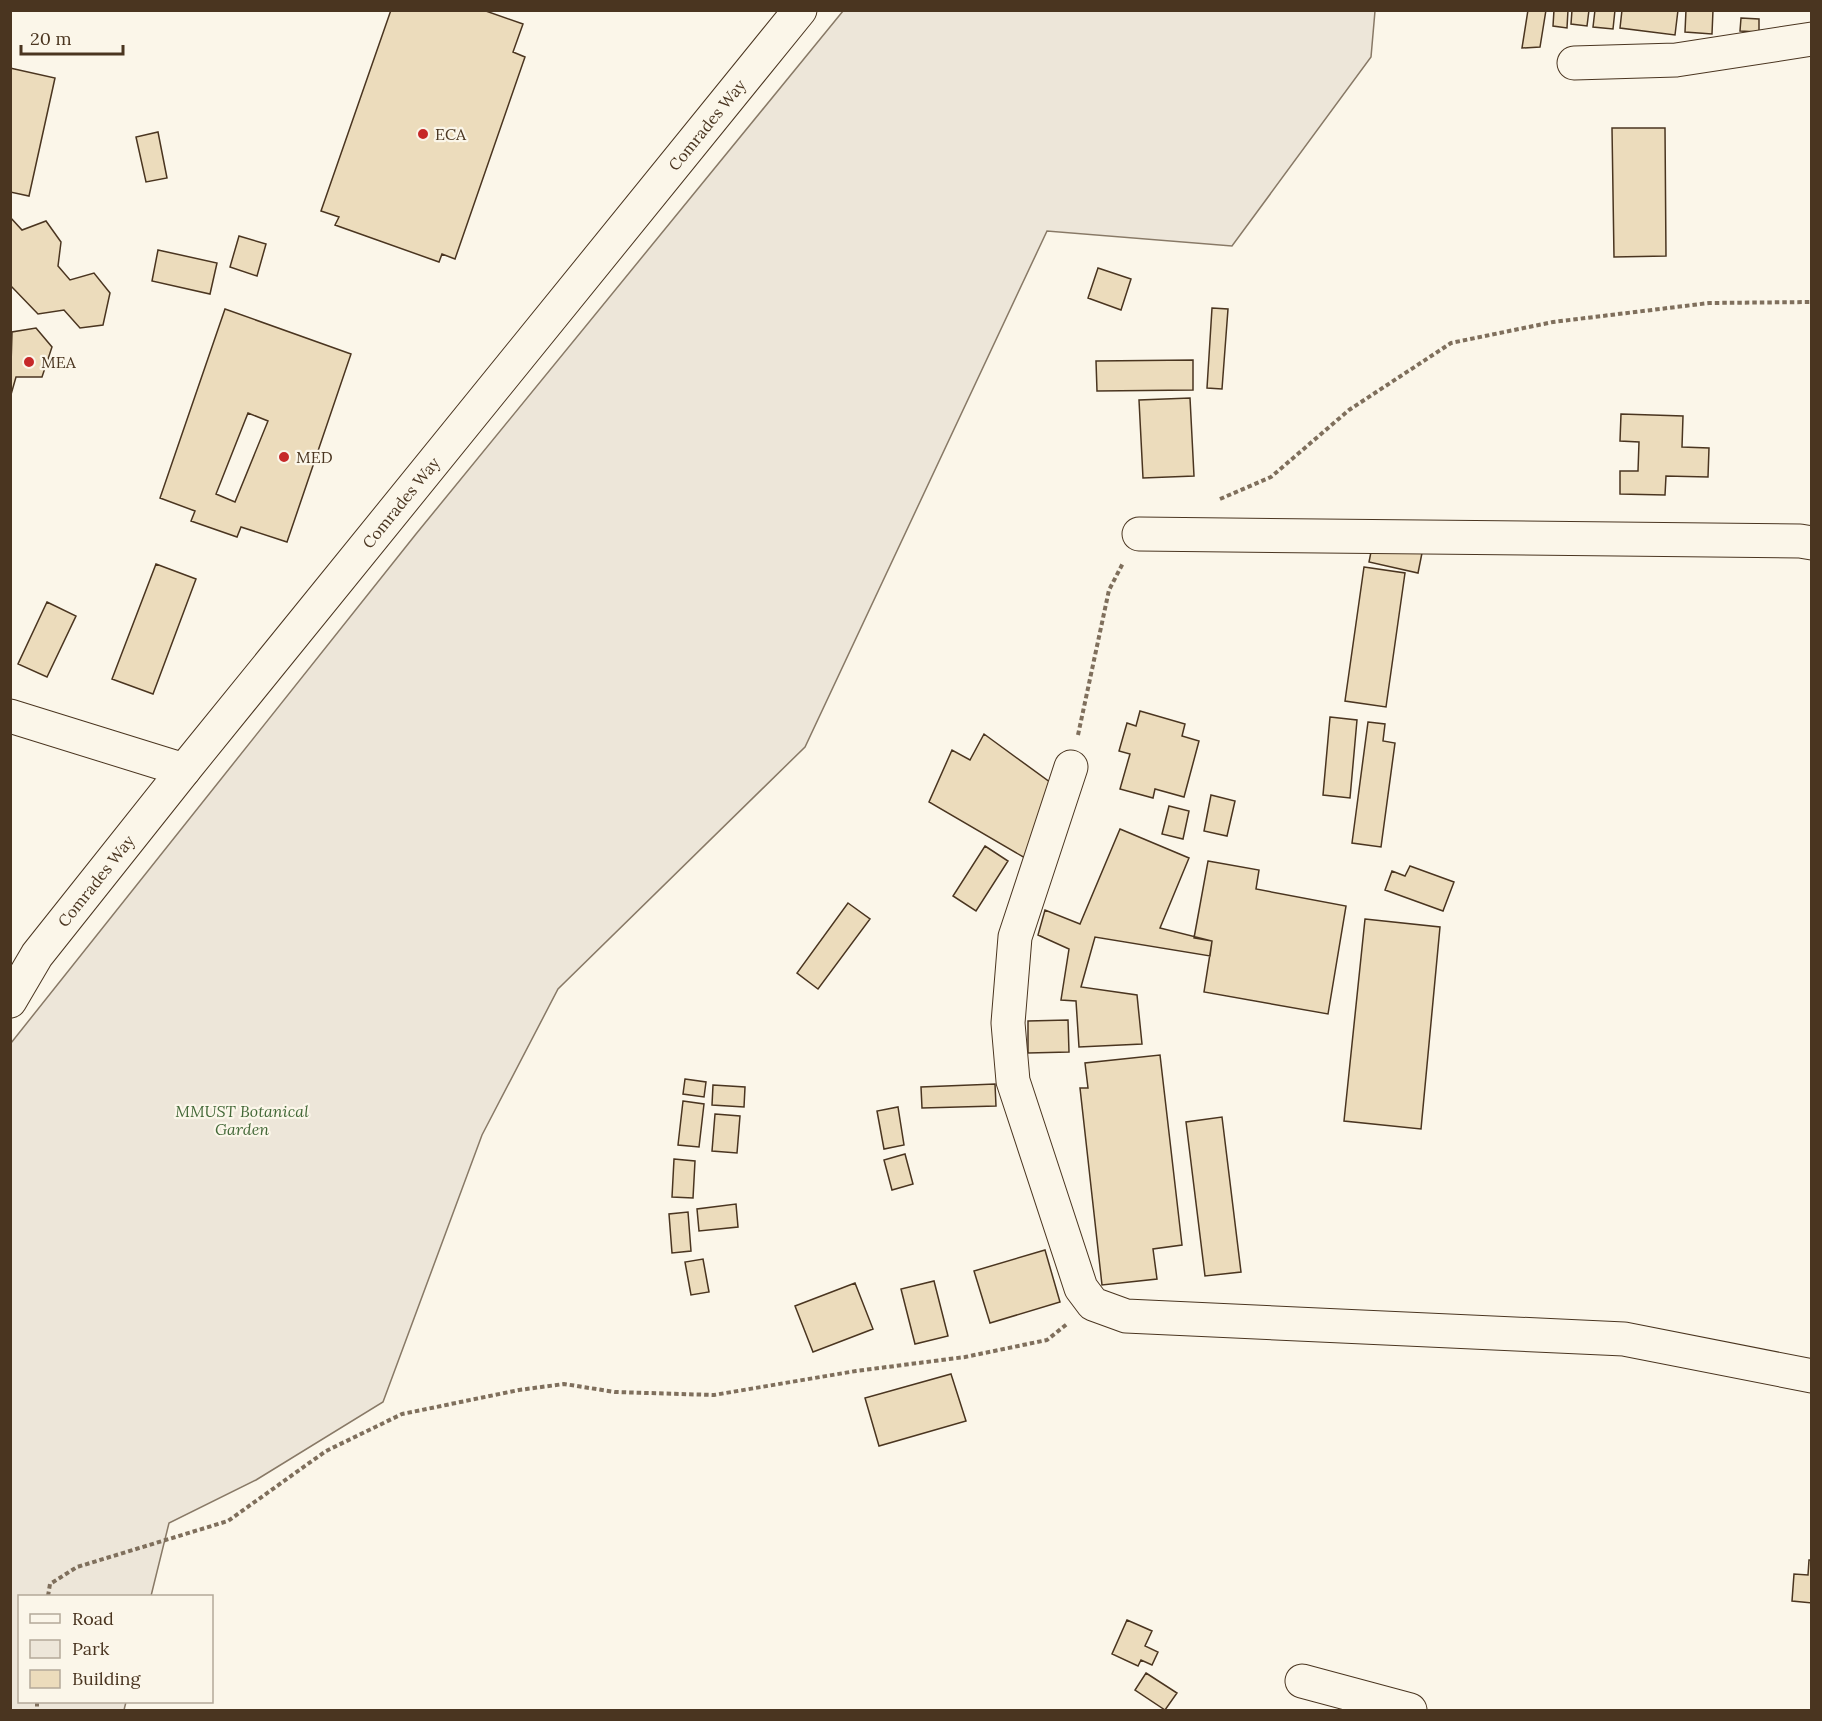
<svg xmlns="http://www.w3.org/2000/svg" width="1822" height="1721" font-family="Lora,serif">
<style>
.green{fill:#ede6d9;stroke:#887966;stroke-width:1.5}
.building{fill:#ecdcbc;stroke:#4a3520;stroke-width:1.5;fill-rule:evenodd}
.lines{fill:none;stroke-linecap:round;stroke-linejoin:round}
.minor-casing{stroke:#4a3520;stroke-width:35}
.path{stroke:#7f6f5c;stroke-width:4;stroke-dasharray:4.5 3;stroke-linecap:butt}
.minor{stroke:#fbf6e9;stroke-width:33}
.poi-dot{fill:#c62828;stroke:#fbf6e9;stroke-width:2}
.labels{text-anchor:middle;stroke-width:4.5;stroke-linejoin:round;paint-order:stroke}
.street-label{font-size:16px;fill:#4a3520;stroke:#fbf6e9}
.poi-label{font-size:16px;fill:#4a3520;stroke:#fbf6e9;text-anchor:start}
.park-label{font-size:16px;font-style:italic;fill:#436837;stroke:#fbf6e9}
</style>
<rect width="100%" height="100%" fill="#fbf6e9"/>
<path class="green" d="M843,11H1375L1371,57L1232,246L1047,231L805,747L558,989L482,1135L383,1402L256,1480L169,1523L151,1596H20V1702H126L124,1710H11V1043L416,534Z"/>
<path class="building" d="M391,10H483L523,24L513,52L525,57L455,259L442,254L439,262L335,225L339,217L321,211Z
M1528,10H1546L1540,47L1522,48Z
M1554,10H1568L1567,28L1553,26Z
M1572,10H1589L1587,26L1571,24Z
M1595,10H1615L1613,29L1593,27Z
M1622,10H1678L1675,35L1620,28Z
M1686,10H1713L1712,34L1685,32Z
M1741,18L1759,19V32L1740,31Z
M10,68L55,78L29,196L10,192Z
M1612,128H1665L1666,256L1614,257Z
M158,132L167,178L146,182L136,137Z
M10,217L22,230L46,221L61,242L58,266L70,280L94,273L110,293L103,325L80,328L64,310L38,314L10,285Z
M239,236L266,244L257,276L230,267Z
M158,250L217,263L210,294L152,281Z
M1098,268L1131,279L1121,310L1088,298Z
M1212,308L1228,309L1222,389L1207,388Z
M225,309L351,354L287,542L241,527L237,537L191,521L195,511L160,498ZM248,413L268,421L235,502L216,494Z
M36,328L52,347L42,377H16L10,398L12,332Z
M1193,360V390L1097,391L1096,361Z
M1190,398L1194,476L1143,478L1139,400Z
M1621,414L1683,416L1682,447L1709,448L1708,477L1666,476L1665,495L1620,494V471H1638L1639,442L1620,441Z
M1373,542L1422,553L1418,573L1369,562Z
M156,564L196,579L153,694L112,679Z
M1364,567L1405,573L1386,707L1345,701Z
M47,602L76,616L47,677L18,664Z
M1140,711L1185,724L1182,736L1199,741L1184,797L1155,789L1153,798L1120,789L1130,754L1119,751L1127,723L1136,726Z
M1330,717L1357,720L1350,798L1323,795Z
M1368,722L1385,724L1383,741L1395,743L1381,847L1352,843Z
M984,734L1058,788L1025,858L929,802L952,750L970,760Z
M1211,795L1235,801L1227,836L1204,831Z
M1169,806L1189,811L1183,839L1162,834Z
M1120,829L1189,858L1160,928L1212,941L1210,956L1095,937L1081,987L1137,995L1142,1044L1079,1047L1076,1001L1061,1000L1069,949L1038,935L1045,910L1080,924Z
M985,846L1008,861L976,911L953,896Z
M1208,861L1259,870L1256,889L1346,906L1328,1014L1204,992L1212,941L1194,938Z
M1410,866L1454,882L1443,911L1385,890L1392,871L1405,876Z
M848,903L870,919L818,989L797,973Z
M1365,919L1440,927L1421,1129L1344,1121Z
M1068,1020L1069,1052L1028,1053V1021Z
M1160,1055L1182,1245L1153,1249L1157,1279L1102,1285L1080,1088H1088L1085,1063Z
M685,1079L706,1082L704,1097L683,1094Z
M995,1084L996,1106L922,1108L921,1087Z
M713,1085L745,1087L744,1107L712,1105Z
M683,1101L704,1104L699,1147L678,1145Z
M898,1107L904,1145L884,1149L877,1111Z
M715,1114L740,1116L737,1153L712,1151Z
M1222,1117L1241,1272L1205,1276L1186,1122Z
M905,1154L913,1184L892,1190L884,1160Z
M674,1159L695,1161L693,1198L672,1197Z
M736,1204L738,1227L699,1231L697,1209Z
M688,1212L691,1251L672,1253L669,1214Z
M1045,1250L1060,1302L990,1323L974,1271Z
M703,1259L709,1292L691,1295L685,1262Z
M934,1281L948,1336L915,1344L901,1289Z
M855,1283L873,1329L813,1352L795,1306Z
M951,1374L966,1421L879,1446L865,1398Z
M1809,1560H1812V1603L1792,1601L1794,1574L1808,1575Z
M1127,1620L1152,1631L1145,1646L1158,1652L1152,1665L1141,1660L1138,1666L1112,1654Z
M1146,1673L1177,1693L1165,1710L1135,1690Z"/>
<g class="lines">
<g class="minor-casing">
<g id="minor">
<path d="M1574,63L1676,60L1812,39"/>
<path d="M1139,534L1800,541L1812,543"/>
<path d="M10,716L184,770"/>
<path d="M1071,767L1015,937L1008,1023L1013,1081L1081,1288L1093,1304L1126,1316L1624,1339L1812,1376"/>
<path id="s1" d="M10,1001L37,955L184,770L800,10"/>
<path d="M1302,1681L1410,1710"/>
</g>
</g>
<path class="path" d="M1220,499L1271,477L1349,410L1451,343L1553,322L1709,303L1812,302
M1078,735L1109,590L1123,563
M48,1596L50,1584L77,1567L228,1521L326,1451L402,1414L519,1390L564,1384L615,1392L714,1395L856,1371L965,1357L1047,1340L1067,1324
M37,1702V1710"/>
<use href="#minor" class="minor"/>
</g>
<g class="poi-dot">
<circle cx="423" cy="134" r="6"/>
<circle cx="29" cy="362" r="6"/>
<circle cx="284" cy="457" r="6"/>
</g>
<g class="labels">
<g class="street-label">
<text dy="6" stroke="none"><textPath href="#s1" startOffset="1120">Comrades Way</textPath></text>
<text dy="6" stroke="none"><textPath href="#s1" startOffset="634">Comrades Way</textPath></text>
<text dy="6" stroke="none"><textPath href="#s1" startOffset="148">Comrades Way</textPath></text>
</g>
<g class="poi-label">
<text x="435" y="140">ECA</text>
<text x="41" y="368">MEA</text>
<text x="296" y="463">MED</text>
</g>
<g class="park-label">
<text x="242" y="1117">MMUST Botanical<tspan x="242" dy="18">Garden</tspan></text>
</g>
</g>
<rect width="1822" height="1721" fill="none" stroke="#4a3520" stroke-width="24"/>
<rect x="18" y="1595" width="195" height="108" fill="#fbf6e9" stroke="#b4a999" stroke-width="1.5"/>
<rect x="30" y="1614" width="30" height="9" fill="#fbf6e9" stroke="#b4a999" stroke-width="1.5"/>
<text x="72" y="1625" font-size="18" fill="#4a3520">Road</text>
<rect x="30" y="1640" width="30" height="18" fill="#ede6d9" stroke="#b4a999" stroke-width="1.5"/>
<text x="72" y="1655" font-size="18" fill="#4a3520">Park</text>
<rect x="30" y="1670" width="30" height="18" fill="#ecdcbc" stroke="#b4a999" stroke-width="1.5"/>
<text x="72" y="1685" font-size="18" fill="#4a3520">Building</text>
<path d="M21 45v9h102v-9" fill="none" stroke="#4a3520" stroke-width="3"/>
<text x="30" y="45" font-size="18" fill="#4a3520" stroke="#fbf6e9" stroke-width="4.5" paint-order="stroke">20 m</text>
</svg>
